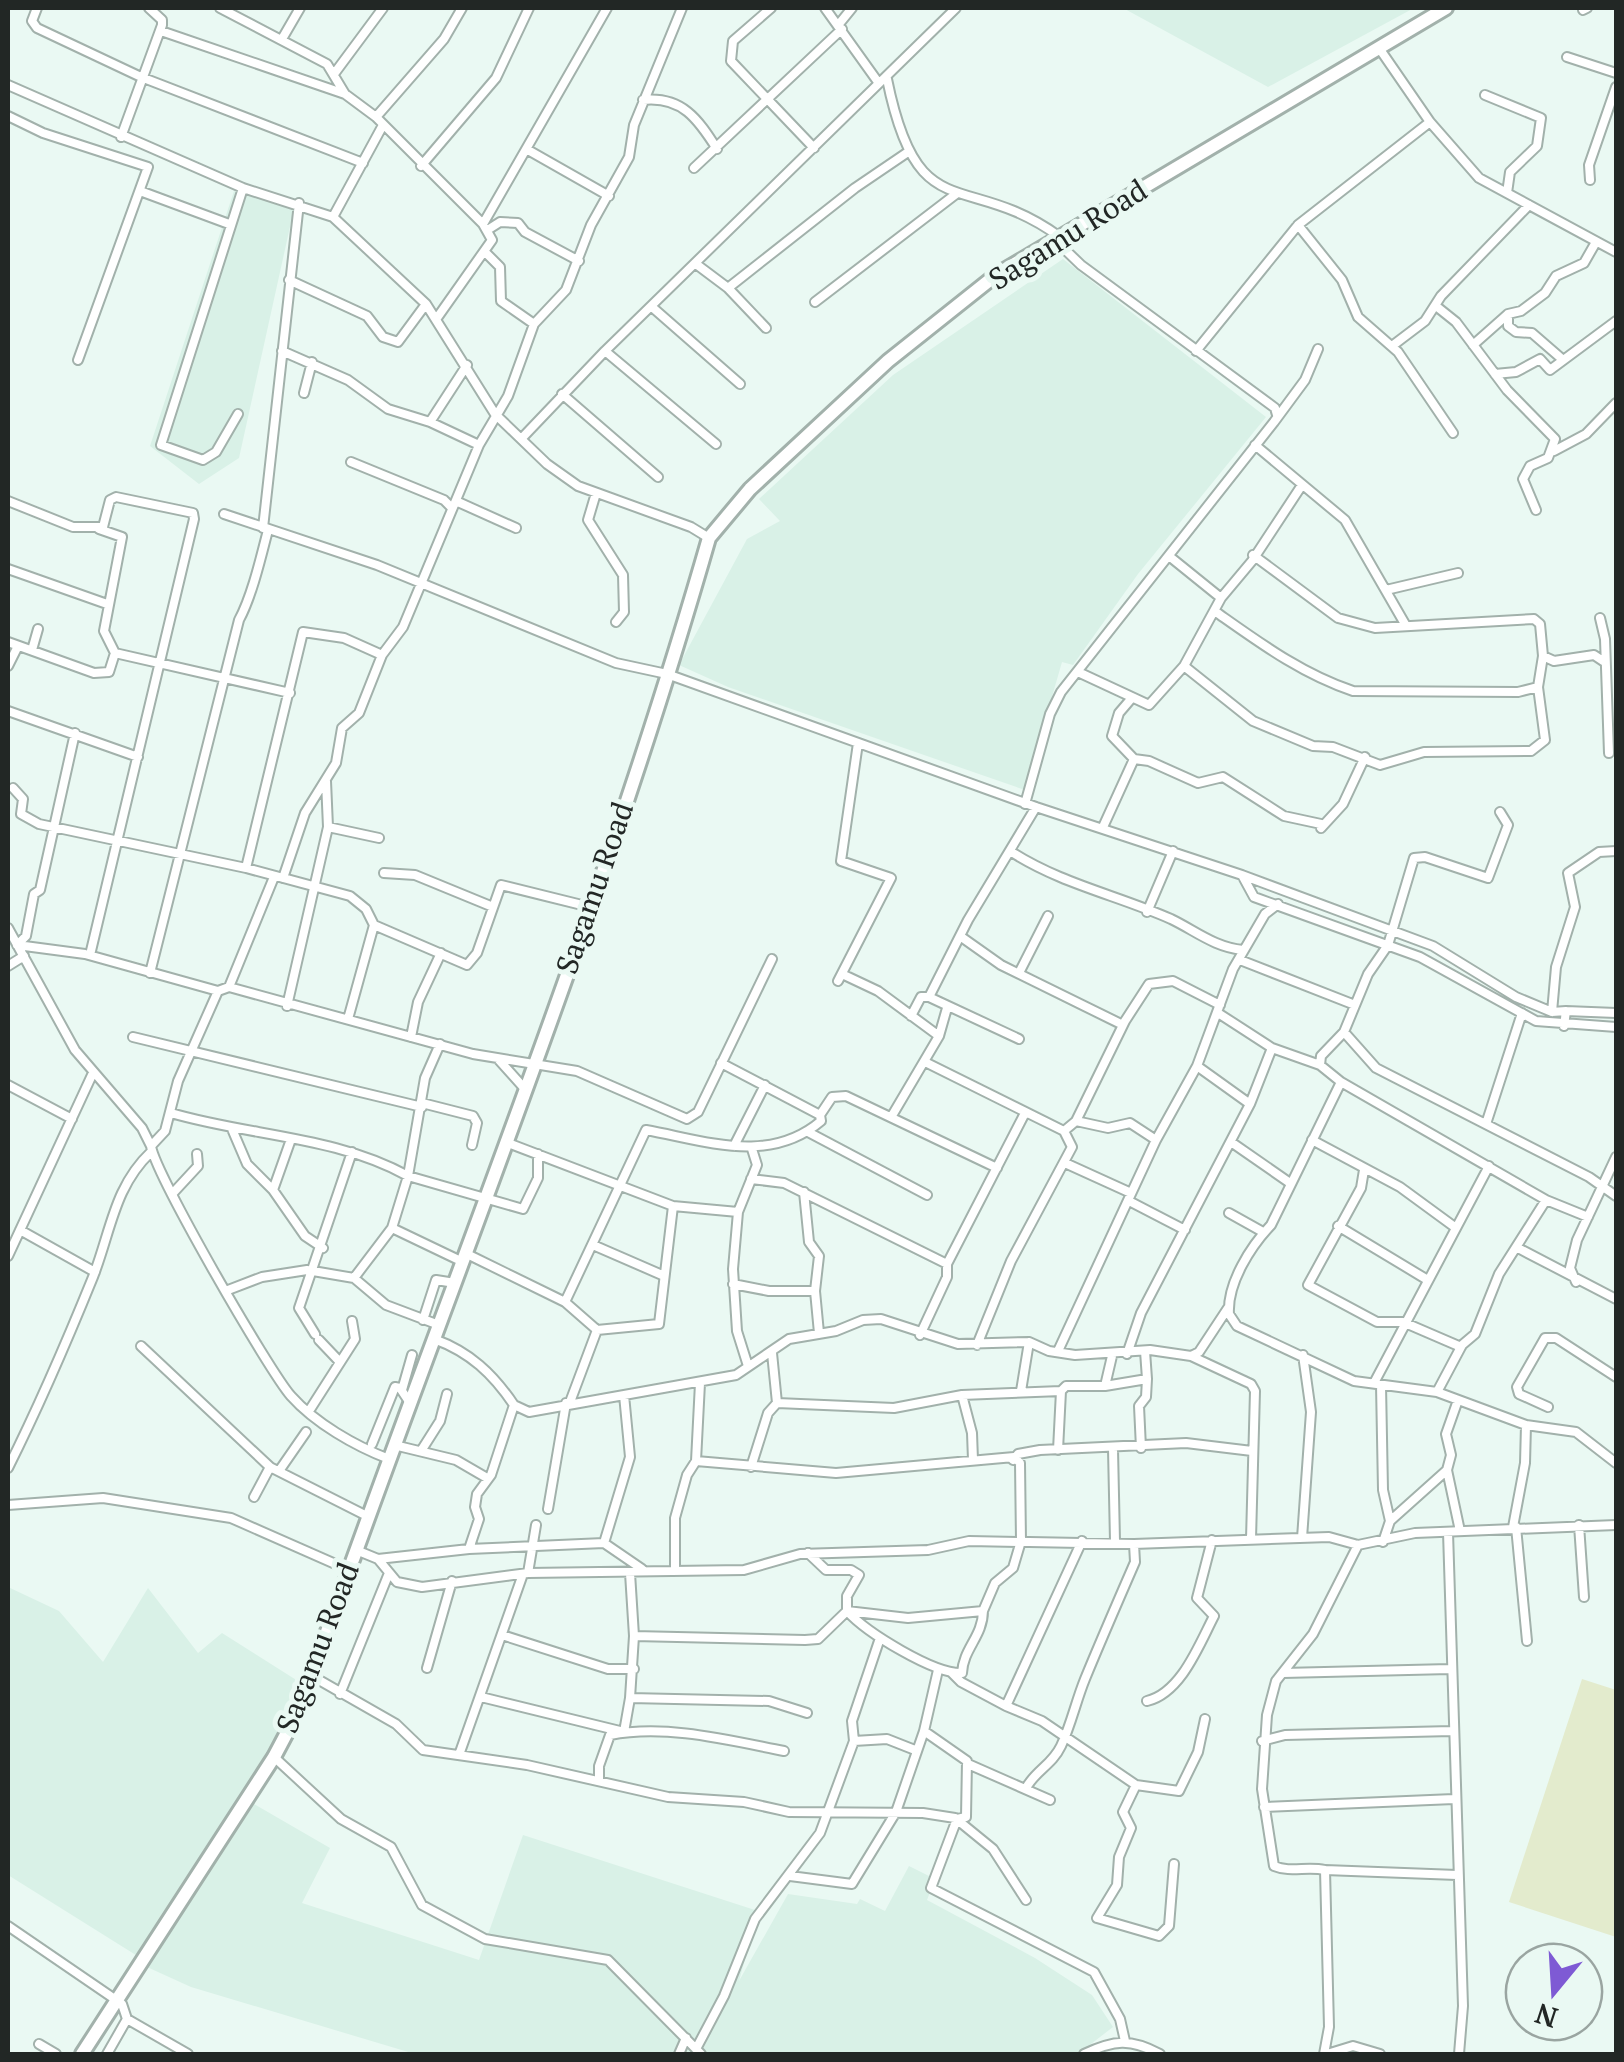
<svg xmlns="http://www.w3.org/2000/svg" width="1624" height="2062" font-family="'PT Serif',serif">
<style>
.built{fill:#d9f1e7}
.green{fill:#e3ebcd}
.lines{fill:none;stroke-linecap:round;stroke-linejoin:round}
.minor-casing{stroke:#a2b1ab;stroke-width:12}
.highway-casing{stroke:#a2b1ab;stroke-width:18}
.minor{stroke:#fff;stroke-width:8}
.highway{stroke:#fff;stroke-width:12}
.labels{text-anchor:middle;stroke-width:10;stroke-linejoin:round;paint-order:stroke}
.street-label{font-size:30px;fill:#222725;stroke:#eaf9f3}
</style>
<rect width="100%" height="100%" fill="#eaf9f3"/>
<path class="built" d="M1123,8H1414L1268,87Z
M234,191L295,204L239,458L199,484L150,446Z
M1063,259L1266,417L1138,574L1073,665L1062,662L1025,790L728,687L679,665L747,539L780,521L759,499L893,375Z
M8,1587L59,1611L103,1662L148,1588L198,1653L222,1633L301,1683L270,1749L139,1957L8,1875Z
M254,1804L330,1848L302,1903L479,1960L523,1835L758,1911L739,1981L788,1894L857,1904L860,1899L885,1911L909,1866L935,1879L927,1900L1035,1958L1092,1995L1113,2027L1078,2054H415L191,1987L147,1967Z"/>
<path class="green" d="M1582,1679L1616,1690V1937L1509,1902Z"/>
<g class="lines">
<g class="minor-casing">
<path id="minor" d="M37,8L32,21L37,28L141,77L363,163
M220,8L327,64L345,94L376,117L483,224
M771,8L733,41L731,61L814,148
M825,8L878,82
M1583,10L1587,8
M839,24L852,8
M161,31L345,94
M282,39L300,8
M1379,48L1430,122L1479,178L1616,252
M1567,57L1616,73
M334,74L383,8
M887,79C918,232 965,168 1060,237
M8,85L243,188L333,217L426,304L495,414L547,464L578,486L691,527L709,538
M1485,95L1541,118L1537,146L1510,172L1507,193
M643,100C682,96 698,119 717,149
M8,116L43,133L148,167L78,360
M376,117L444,39L462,8
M121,137L162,25V20L149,8
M528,150L609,196
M421,166L496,78L529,8
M694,168L842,29
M1590,180L1589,165L1616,87
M140,191L229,224
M333,217L383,125
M1298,225L1342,280L1358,317L1398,352L1453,433
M489,229L500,222L518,223L525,232L579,261
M1055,240L1081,265L1275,408L1277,415
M486,253L500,267L501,301L534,324
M696,264L728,288L766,328
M289,280L367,316L383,337L398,342L426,304
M728,288L855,188L908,152
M815,302L956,194
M1436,306L1456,322L1507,390L1555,439L1548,458L1530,466L1523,479L1536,510
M652,307L740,384
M1508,314V326L1516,332L1532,333L1562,359
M437,318L492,240L483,224L607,8
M1473,345L1508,314L1521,311L1545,293L1556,276L1584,263L1596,242
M1392,346L1425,321L1441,296L1529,205
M282,351L348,380L388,409L430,422L479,445
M605,351L716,444
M1196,351L1298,225L1430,122
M1495,374L1516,372L1540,359L1550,370L1616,321
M304,393L312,362
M562,394L658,477
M238,414L216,452L203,460L161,445L243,188
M430,422L467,365
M522,438L605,351L956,8
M1255,445L1345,520L1405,624
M1554,451L1586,434L1616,403
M351,462L444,500L452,508
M596,493L588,520L623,575L624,612L616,622
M8,501L73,527H103L110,500L116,497L193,513L194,519L90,955
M458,502L516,528
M224,514L377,565L616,663L667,674L1036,807L1242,875L1254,897L1420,957L1536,1021L1616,1027
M263,528L299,203
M99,529L122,537L104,631L115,653L290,693
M1253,555L1338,618L1375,628L1534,619L1540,624L1543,656L1538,687
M8,569L107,604
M1386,590L1458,573
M1221,598L1252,561L1302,485
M1600,618L1605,639L1609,753
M8,642L94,673L109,672L115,653
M32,650L38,629
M1543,656L1554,661L1594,655L1603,661
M8,666L18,646
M1184,666L1253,721L1313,746L1333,747L1380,765L1424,752L1531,751L1545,740L1538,687L1518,692L1353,691C1302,674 1260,643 1216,612
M1078,672L1149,705L1184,666L1221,598L1169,556
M1131,699L1119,713L1112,736L1134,759
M8,711L138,757
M13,788L23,799L21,814L39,824L246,868L350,896L366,909L374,925L348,1019
M1025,804L1050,714L1061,692L1274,422L1305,380L1318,349
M1500,812L1508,825L1488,878L1425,857L1414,858L1388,945L1368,974L1344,1032L1321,1056L1320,1065L1341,1082L1271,1225C1251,1246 1227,1283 1229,1314L1237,1326L1354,1381L1437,1392L1526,1425L1576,1432L1616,1463
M328,827L379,838
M1103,827L1134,759L1149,761L1198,783L1223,777L1284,816L1321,824
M1321,828L1343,804L1365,757
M1010,851C1061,884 1117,895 1171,919C1196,931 1214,947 1243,950
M246,868L303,632L344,638L382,655
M384,873L415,875L493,907
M1242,875L1433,946L1516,997L1552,1012
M283,878L305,813L336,763L342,728L359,713L382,655L403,627L479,445L508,396L534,324L566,290L591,225L629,157L634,125L682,8
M1147,912L1173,851
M374,925L467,965L477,953L501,885L590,907
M8,928L75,1050L142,1128L151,1146L165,1131L178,1081L218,991L229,987L274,877
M960,936L1001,965L1123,1025
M17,945L26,936L34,894L40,890L75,733
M17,945L85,954L218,991
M1240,960L1355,1005
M8,966L24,956
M1020,971L1048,916
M150,973L239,620C252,596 261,557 268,530
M842,974L878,991L939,1036
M838,981L891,878L841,861L858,743
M229,987L473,1054L577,1071L687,1119L698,1112L772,959
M287,1006L328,827L326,781
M1566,1011L1552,1012L1556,967L1575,907L1568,873L1599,852L1616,851
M911,1016L921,997H929
M1564,1026L1566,1011L1616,1013
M1344,1032L1376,1068L1589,1177L1616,1196
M133,1037L422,1107
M411,1037L418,1002L441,953
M1019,1039L929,997L968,920L1036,807
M1272,1048L1320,1065
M499,1060L525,1089
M925,1062L1064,1131L1072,1147L1011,1261L977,1345
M721,1063L820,1115
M1197,1066L1250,1104
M1341,1082L1546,1200L1588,1217
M8,1085L72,1119
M422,1103L473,1116L477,1123L472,1145
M171,1113C249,1136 336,1136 408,1176L425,1078L440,1044
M893,1114L939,1036L947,1008
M1076,1121L1108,1128L1130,1123L1156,1140
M1486,1124L1522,1013
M232,1129L247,1164L273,1190
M1064,1131L1076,1121L1125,1021L1149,984L1173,981L1220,1005
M808,1132L927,1195
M1312,1140L1400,1187L1456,1228
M290,1142L273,1190L305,1236L323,1248
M1231,1142L1290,1183
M508,1143L673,1206L738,1212
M151,1146C155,1174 269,1371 291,1396C315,1423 355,1446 389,1459
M734,1146L765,1085
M1065,1163L1131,1193
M1364,1170L1361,1188L1308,1285L1377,1322H1403L1461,1347
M751,1179L784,1183L947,1264
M804,1192L809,1242L819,1256L815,1291L819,1333
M173,1193L198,1166L197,1154
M1129,1201L1185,1230
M1229,1213L1263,1232
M1338,1226L1426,1279
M392,1228L463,1262
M20,1230L95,1272
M593,1245L662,1275
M1518,1248L1616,1299
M467,1254L565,1302L597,1330L570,1402
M8,1256L92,1075
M354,1278L392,1228L408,1176L523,1209L538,1178V1154
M1576,1282L1570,1268L1577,1240L1616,1157
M733,1284L769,1291H815
M228,1290L262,1277L307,1270L354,1278L386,1305L439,1325
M565,1302L646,1130C707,1141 769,1165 821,1121L820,1115L832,1097L846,1096L997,1168
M1228,1308L1199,1352L1191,1356L1251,1384L1255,1391L1251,1539
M423,1320L436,1280L455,1283
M597,1330L659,1324L673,1206
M315,1334L299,1308L352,1152
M920,1335L947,1277V1264L1025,1113
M319,1340L338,1360
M141,1346L270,1467L367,1516
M1058,1351L1156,1140L1197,1066L1233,969L1265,914L1278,904
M772,1353L777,1403
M1127,1354L1141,1313L1250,1104L1272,1048L1218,1013
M748,1366L737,1331L733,1269L738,1212L757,1165L752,1149
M1374,1383L1489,1166
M1381,1385L1383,1490L1390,1521
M1105,1386L1147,1379L1145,1351
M402,1390L412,1355
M1021,1391L1029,1342
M1437,1392L1462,1345L1475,1334L1499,1274L1546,1200
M624,1395L630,1457L604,1543L642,1569
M962,1395L972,1433L973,1460
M777,1403L894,1408L962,1395L1061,1391L1066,1386H1105L1112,1356
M514,1405L529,1412L736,1375L789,1339L836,1331L863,1320L881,1319L958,1344L1029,1342L1049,1351L1075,1355L1150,1350L1191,1356
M1548,1407L1519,1394L1517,1387L1545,1338H1556L1616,1377
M309,1411L355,1339L352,1321
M372,1444L395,1387L400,1388L410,1403
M394,1445L456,1460L487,1478
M1141,1448L1139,1406L1146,1397L1147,1379
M1113,1449L1115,1541
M1058,1450L1061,1391
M421,1451L440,1421L447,1394
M1013,1460L1018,1454L1040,1450L1186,1443L1252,1451
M696,1461L836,1473L1014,1457L1020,1463L1021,1541L1013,1568L995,1583L983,1611
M751,1467L768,1413L777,1403
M8,1468C39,1406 67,1341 93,1277C111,1231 114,1187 151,1152
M1447,1470L1460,1531
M279,1471L306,1432
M254,1497L270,1467
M8,1505L103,1498L231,1518L349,1570
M548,1509L566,1403
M1579,1525L1584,1597
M1513,1527L1525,1463L1526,1425
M1516,1527L1527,1641
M1448,1532L1463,2006L1459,2054
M1302,1538L1311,1412L1303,1355
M1383,1542L1390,1521L1447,1470L1451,1455L1446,1434L1458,1400
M469,1549L604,1543
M356,1550L378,1559L397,1582L422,1587L528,1573L744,1570L800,1554L928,1550L969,1541L1134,1544L1329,1537L1358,1545L1415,1533L1616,1525
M378,1559L469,1549L479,1519L475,1507L477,1494L491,1475L514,1405C493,1374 470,1352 434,1339
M675,1569V1518L687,1475L696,1461L700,1383
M528,1573L536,1525
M630,1573L634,1636L805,1640L818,1639L847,1611L908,1618L983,1611C983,1636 963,1649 962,1673C934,1674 867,1633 847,1611V1596L859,1575L851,1570H826L808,1553
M502,1635L608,1669H634
M634,1636L630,1698L769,1701L807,1713
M427,1668L452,1581
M952,1673L961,1682L1006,1706L1082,1541
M1283,1673L1450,1669
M312,1676L396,1724L423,1750L527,1765L668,1797L744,1802L789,1812L923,1813L955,1818L993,1849L1026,1900
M340,1694L389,1573
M481,1697L624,1732L630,1698
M1147,1701C1181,1693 1199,1645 1214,1616L1197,1598L1212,1540
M1006,1706L1042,1721L1136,1785L1123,1812L1131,1828L1119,1857L1117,1885L1097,1918L1159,1936L1169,1926L1174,1864
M924,1731L967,1761L966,1817L957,1819L931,1888L1094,1972L1120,2019L1125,2041
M854,1741L887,1739L915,1750
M1262,1741L1285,1735L1452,1731
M459,1755L523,1574
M274,1757L341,1819L391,1847L422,1905L485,1939L608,1960L701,2054
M968,1764L1050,1800
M599,1780V1766L610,1735C666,1724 728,1740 784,1751
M1136,1785L1179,1791L1198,1752L1205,1719
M1026,1788C1036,1770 1052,1765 1061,1746C1071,1725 1076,1701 1085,1679C1101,1640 1118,1601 1135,1562L1134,1544
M1264,1807L1454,1799
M1325,1870L1457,1875
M790,1876L852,1884L896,1812L924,1731L938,1670
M8,1926L122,2004L127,2019L188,2054
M39,2044L56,2054
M696,2049L724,1996L755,1919L820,1833L854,1741L852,1721L879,1641
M107,2054L127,2019
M679,2054L686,2038
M1084,2054C1114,2040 1130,2038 1160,2054
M1324,2054L1329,2027L1325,1870C1306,1866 1291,1873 1274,1866L1262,1789L1267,1715L1276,1681L1313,1634L1358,1545
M1327,2054L1353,2046L1380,2054"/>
</g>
<g class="highway-casing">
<path id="highway" d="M82,2054L274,1757L300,1708C436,1318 595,935 709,538L750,489L888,361L996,275L1446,8"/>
</g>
<use href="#minor" class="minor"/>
<use href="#highway" class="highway"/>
</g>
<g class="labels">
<g class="street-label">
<text transform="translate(1068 235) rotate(-32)" y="10">Sagamu Road</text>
<text transform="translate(595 888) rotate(-71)" y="10">Sagamu Road</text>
<text transform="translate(318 1648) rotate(-69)" y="10">Sagamu Road</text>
</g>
</g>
<rect width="1624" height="2062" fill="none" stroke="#222725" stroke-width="20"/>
<g transform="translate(1554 1992) rotate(198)"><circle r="48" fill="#eaf9f3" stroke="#9aa5a1" stroke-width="2.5"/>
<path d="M0-8L18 38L0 25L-18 38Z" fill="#7e5ad4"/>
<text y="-15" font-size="28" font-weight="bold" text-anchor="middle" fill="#222725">N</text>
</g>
</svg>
